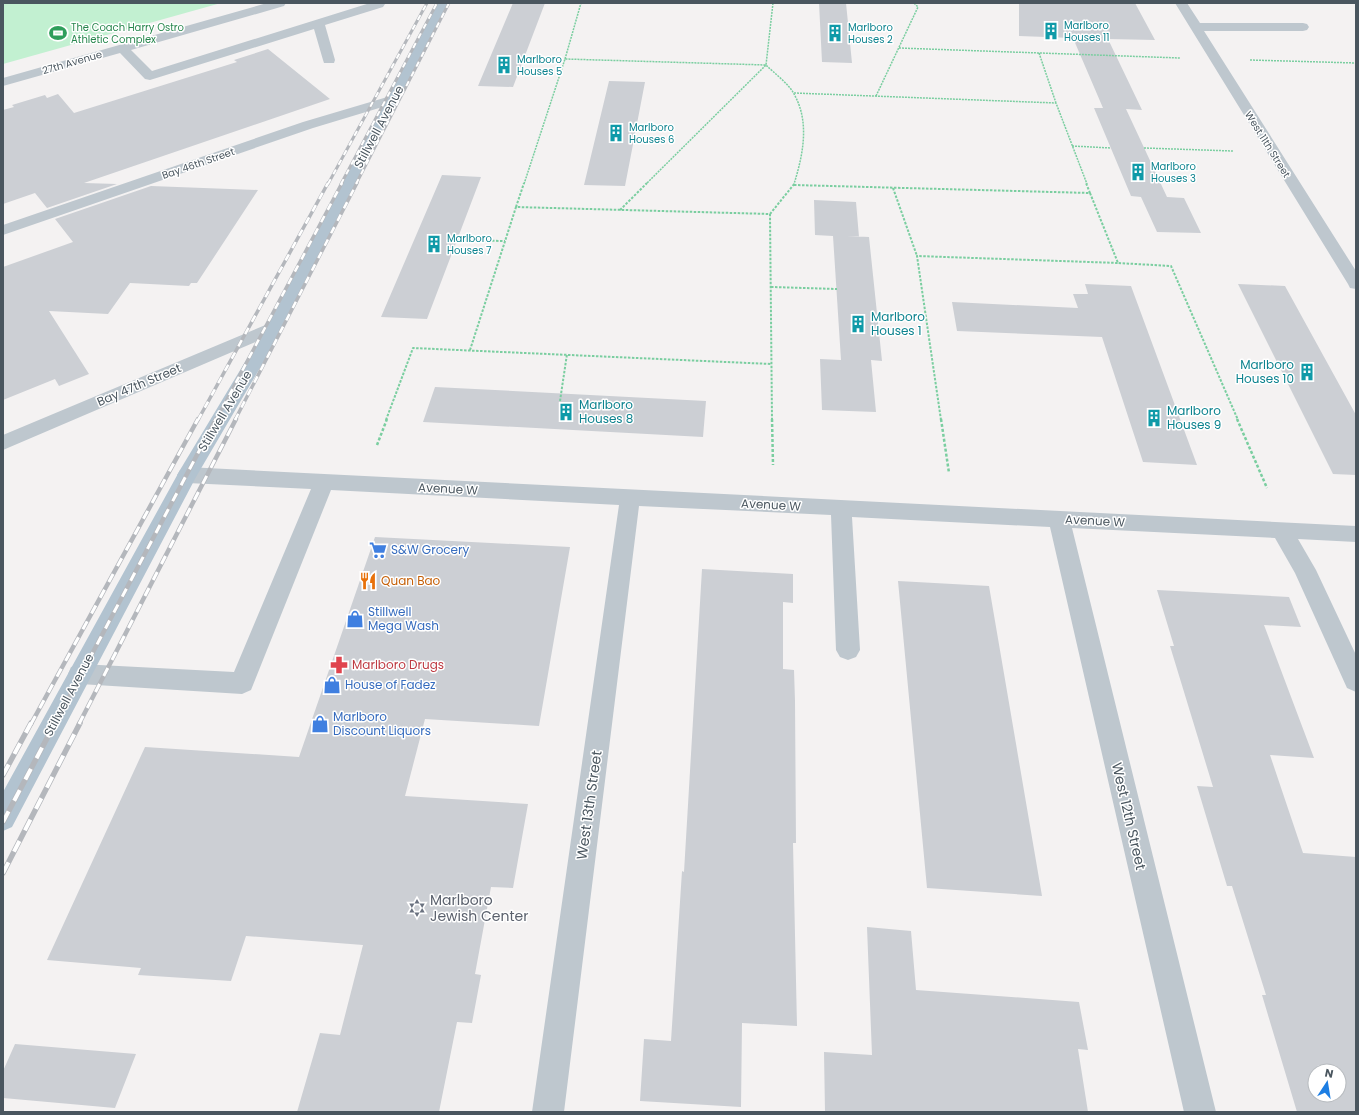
<svg xmlns="http://www.w3.org/2000/svg" width="1359" height="1115" font-family="Poppins,sans-serif">
<style>
.green{fill:#c2f0d1}
.building{fill:#cccfd4;fill-rule:evenodd}
.lines{fill:none;stroke-linecap:round;stroke-linejoin:round}
.path-far2{stroke:#7acea0;stroke-width:1.5;stroke-dasharray:2 1;stroke-linecap:butt}
.path-far1{stroke:#7acea0;stroke-width:2;stroke-dasharray:2.5 1.5;stroke-linecap:butt}
.path{stroke:#7acea0;stroke-width:2.5;stroke-dasharray:3 2;stroke-linecap:butt}
.minor{fill:#bec7ce;fill-rule:evenodd}
.major{fill:#b2c3d0;fill-rule:evenodd}
.rail-far3-casing{stroke:#b4b7bc;stroke-width:3}
.rail-far2-casing{stroke:#b4b7bc;stroke-width:3.5}
.rail-far1-casing{stroke:#b4b7bc;stroke-width:4.5}
.rail-casing{stroke:#b4b7bc;stroke-width:5.5}
.rail-far3{stroke:#fff;stroke-width:2;stroke-dasharray:5.5;stroke-linecap:butt}
.rail-far2{stroke:#fff;stroke-width:2.5;stroke-dasharray:7;stroke-linecap:butt}
.rail-far1{stroke:#fff;stroke-width:3;stroke-dasharray:9;stroke-linecap:butt}
.rail{stroke:#fff;stroke-width:4;stroke-dasharray:12;stroke-linecap:butt}
.labels{text-anchor:middle;stroke-width:3;stroke-linejoin:round;paint-order:stroke}
.far-culture-label{font-size:10px;fill:#0d838f;stroke:#fff;text-anchor:start}
.far-leisure-label{font-size:10px;fill:#27864d;stroke:#fff;text-anchor:start}
.far-street-label{font-size:10px;fill:#4a565f;stroke:#fff}
.street-label{font-size:12px;fill:#4a565f;stroke:#fff}
.culture-label{font-size:12px;fill:#0d838f;stroke:#fff;text-anchor:start}
.shop-label{font-size:12px;fill:#366cbe;stroke:#fff;text-anchor:start}
.food-label{font-size:12px;fill:#c56008;stroke:#fff;text-anchor:start}
.health-label{font-size:12px;fill:#be3a42;stroke:#fff;text-anchor:start}
.near-street-label{font-size:14px;fill:#4a565f;stroke:#fff}
.near-worship-label{font-size:14px;fill:#5b616d;stroke:#fff;text-anchor:start}
</style>
<rect width="100%" height="100%" fill="#f4f2f2"/>
<path class="green" d="M3,3H221L3,64Z"/>
<path class="building" d="M513,3H545L513,87L478,86Z
M819,3H846L852,63L822,62Z
M1019,3H1135L1155,40L1108,39L1142,110L1126,109L1167,197L1184,198L1201,233L1157,232L1141,197L1131,196L1094,108H1103L1073,38L1019,36Z
M268,49L330,99L84,183L117,184L47,208L35,193L3,204V110L14,107L12,105L45,95L47,98L58,94L74,113L237,62L234,60Z
M609,81L645,82L625,186L584,185Z
M442,175L481,177L427,319L381,317Z
M151,186L258,190L197,283H191L189,286L130,283L108,314L49,311L89,374L59,386L55,379L3,400V267L73,242L55,219Z
M814,200L856,202L859,237L847,236L869,237L882,361L871,360L876,412L822,410L820,359L841,360L833,236L815,235Z
M1085,284L1131,286L1197,465L1143,462L1102,337L957,331L952,302L1078,308L1073,294H1088Z
M1238,284L1285,286L1356,415V475L1333,474Z
M435,387L706,401L703,437L423,422Z
M375,537L570,547L539,726L425,719L405,796L528,804L513,888L491,887L475,974L481,975L472,1023L457,1022L439,1112H297L320,1033L340,1035L363,945L246,936L231,981L138,975L141,968L47,960L145,747L299,757Z
M702,569L793,574V603L783,602V669L794,670L795,701L796,843H793L797,1026L742,1023L741,1107L640,1101L644,1039L671,1041L682,871L684,872Z
M898,581L989,586L1042,896L927,888Z
M1157,590L1289,597L1301,627L1264,625L1314,758L1270,755L1303,853L1356,857V1112H1297L1262,995H1266L1232,886H1227L1197,786L1213,787L1170,646H1174ZM1315,1071H1339V1095H1315Z
M867,927L911,931L916,990L1079,1002L1088,1050L1078,1049L1088,1112H825L824,1052L872,1055Z
M15,1044L136,1054L115,1108L3,1098V1071Z"/>
<g class="lines">
<path class="path-far2" d="M773,3L766,65C774,73 789,84 794,94C810,122 803,155 794,184
M946,3H953
M899,48L1180,58
M1039,53L1056,103
M565,59L581,3
M1250,60L1356,63
M794,93L1056,103L1087,184
M876,96L918,7L914,3
M1072,146L1111,148
M1144,148L1233,151
M524,184L565,59L766,65L646,184"/>
<path class="path-far1" d="M794,185L1090,193L1086,183
M893,188L917,256
M1090,193L1118,263L1171,266L1238,420
M516,207L524,183
M620,210L647,183
M770,214L795,183
M448,240L505,241
M771,287L837,289
M470,350L516,207L770,214L772,420
M560,401L567,354
M386,420L413,348L771,364
M941,420L917,256L1118,263"/>
<path class="path" d="M772,419L773,465
M941,419L949,473
M1237,419L1267,488
M377,445L387,419"/>
<path class="minor" d="M267,3H286L284,6L131,50L152,71L370,3L385,4L383,7L325,25L335,60L334,63H324L323,60L314,29L150,80L145,79L120,53L3,86V78Z
M1175,3H1187L1200,23H1303L1307,24L1309,27L1307,30L1303,31H1204L1356,271V289L1350,288L1348,284Z
M394,95L399,96L401,99L399,102L313,128L3,235V225L303,122Z
M275,321L281,323L284,327L281,331L3,450V435Z
M187,467L1356,526V542L1298,539L1316,570L1356,655V692L1347,688L1295,573L1275,538L1072,528L1216,1112H1184L1050,527L852,517L860,650L856,657L848,660L840,657L836,650L831,515L639,506L564,1112H532L619,505L331,490L251,690L242,694L80,684L71,681L68,674L71,667L80,664L234,672L311,489L187,483L180,480L177,475L180,470Z"/>
<path class="major" d="M437,3H449L284,327L196,477L12,827L3,831V792L180,470L266,327Z"/>
<g class="rail-far3-casing">
<path id="rail-far3" d="M328,184L427,3
M341,184L437,3
M356,184L449,3"/>
</g>
<g class="rail-far2-casing">
<path id="rail-far2" d="M198,420L328,183
M216,420L342,183
M235,420L357,183"/>
</g>
<g class="rail-far1-casing">
<path id="rail-far1" d="M31,724L198,419
M55,724L216,419
M79,724L236,419"/>
</g>
<g class="rail-casing">
<path id="rail" d="M3,775L31,723
M3,822L55,723
M3,873L80,723"/>
</g>
<use href="#rail-far3" class="rail-far3"/>
<use href="#rail-far2" class="rail-far2"/>
<use href="#rail-far1" class="rail-far1"/>
<use href="#rail" class="rail"/>
</g>
<defs>
<g id="building-bare" transform="scale(1.38)"><path d="M-4-6H4V6H1V3H-1V6H-4ZM-2.5-4.3h1.7v1.8h-1.7ZM.8-4.3h1.7v1.8H.8ZM-2.5-1h1.7V.8h-1.7ZM.8-1h1.7V.8H.8Z" fill="#0f9aa8" stroke="#fff" stroke-width="2.5" paint-order="stroke"/></g>
<g id="stadium-bare" transform="scale(1.38)"><path d="M0-5a6.5 5 0 1 0 0 10a6.5 5 0 1 0 0-10ZM-3.5-1.8h7v3.6h-7Z" fill="#2e9e5b" stroke="#fff" stroke-width="2.5" paint-order="stroke"/></g>
<g id="supermarket-bare" transform="scale(1.38)"><path d="M-6-5.5h2.5l.6 2H6L4.5 2H-2.5L-4.4-4H-6ZM-1.5 3.2a1.3 1.3 0 1 0 .1 0ZM3 3.2a1.3 1.3 0 1 0 .1 0Z" fill="#3f7fe0" stroke="#fff" stroke-width="2.5" paint-order="stroke"/></g>
<g id="restaurant-bare" transform="scale(1.38)"><path d="M-5-6h1v4h1v-4h1v4h1v-4h1v5L-1.5 .5V6h-2V.5L-5-1ZM5-6V6H3V1.5H1.5Q1.5-4 5-6Z" fill="#e8710a" stroke="#fff" stroke-width="2.5" paint-order="stroke"/></g>
<g id="shop-bare" transform="scale(1.38)"><path d="M-5-2.5h2.3a2.7 3.5 0 0 1 5.4 0H5L5.5 6h-11ZM-1.5-2.5h3a1.5 2.3 0 0 0-3 0Z" fill="#3f7fe0" stroke="#fff" stroke-width="2.5" paint-order="stroke"/></g>
<g id="pharmacy-bare" transform="scale(1.38)"><path d="M-2-6h4v4h4v4h-4v4h-4v-4h-4v-4h4Z" fill="#e0444e" stroke="#fff" stroke-width="2.5" paint-order="stroke"/></g>
<g id="synagogue-bare" transform="scale(1.38)"><path d="M0-6.5L5.6 3.2H-5.6ZM0 6.5L5.6-3.2H-5.6Z" fill="#6b7280" stroke="#fff" stroke-width="2.5" paint-order="stroke"/></g>
</defs>
<g fill-rule="evenodd">
<use href="#building-bare" x="1051" y="31"/>
<use href="#stadium-bare" x="58" y="33"/>
<use href="#building-bare" x="835" y="33"/>
<use href="#building-bare" x="504" y="65"/>
<use href="#building-bare" x="616" y="133"/>
<use href="#building-bare" x="1138" y="172"/>
<use href="#building-bare" x="434" y="244"/>
<use href="#building-bare" x="858" y="324"/>
<use href="#building-bare" x="1307" y="372"/>
<use href="#building-bare" x="566" y="412"/>
<use href="#building-bare" x="1154" y="418"/>
<use href="#supermarket-bare" x="378" y="550"/>
<use href="#restaurant-bare" x="368" y="581"/>
<use href="#shop-bare" x="355" y="619"/>
<use href="#pharmacy-bare" x="339" y="665"/>
<use href="#shop-bare" x="332" y="685"/>
<use href="#shop-bare" x="320" y="724"/>
<use href="#synagogue-bare" x="417" y="908"/>
</g>
<g class="labels">
<g class="far-culture-label">
<text x="1064" y="29">Marlboro<tspan x="1064" dy="12">Houses 11</tspan></text>
<text x="848" y="31">Marlboro<tspan x="848" dy="12">Houses 2</tspan></text>
<text x="517" y="63">Marlboro<tspan x="517" dy="12">Houses 5</tspan></text>
<text x="629" y="131">Marlboro<tspan x="629" dy="12">Houses 6</tspan></text>
<text x="1151" y="170">Marlboro<tspan x="1151" dy="12">Houses 3</tspan></text>
<text x="447" y="242">Marlboro<tspan x="447" dy="12">Houses 7</tspan></text>
</g>
<g class="far-leisure-label">
<text x="71" y="31">The Coach Harry Ostro<tspan x="71" dy="12">Athletic Complex</tspan></text>
</g>
<g class="far-street-label">
<text transform="translate(72 62) rotate(-16)" y="4">27th Avenue</text>
<text transform="translate(1268 144) rotate(58)" y="4">West 11th Street</text>
<text transform="translate(198 163) rotate(-19)" y="4">Bay 46th Street</text>
</g>
<g class="street-label">
<text transform="translate(379 127) rotate(-62)" y="4">Stillwell Avenue</text>
<text transform="translate(139 385) rotate(-23)" y="4">Bay 47th Street</text>
<text transform="translate(225 411) rotate(-59)" y="4">Stillwell Avenue</text>
<text transform="translate(448 489) rotate(3)" y="4">Avenue W</text>
<text transform="translate(771 505) rotate(3)" y="4">Avenue W</text>
<text transform="translate(1095 521) rotate(3)" y="4">Avenue W</text>
<text transform="translate(69 695) rotate(-62)" y="4">Stillwell Avenue</text>
</g>
<g class="culture-label">
<text x="871" y="321">Marlboro<tspan x="871" dy="14">Houses 1</tspan></text>
<text x="1294" y="369" text-anchor="end">Marlboro<tspan x="1294" dy="14">Houses 10</tspan></text>
<text x="579" y="409">Marlboro<tspan x="579" dy="14">Houses 8</tspan></text>
<text x="1167" y="415">Marlboro<tspan x="1167" dy="14">Houses 9</tspan></text>
</g>
<g class="shop-label">
<text x="391" y="554">S&amp;W Grocery</text>
<text x="368" y="616">Stillwell<tspan x="368" dy="14">Mega Wash</tspan></text>
<text x="345" y="689">House of Fadez</text>
<text x="333" y="721">Marlboro<tspan x="333" dy="14">Discount Liquors</tspan></text>
</g>
<g class="food-label">
<text x="381" y="585">Quan Bao</text>
</g>
<g class="health-label">
<text x="352" y="669">Marlboro Drugs</text>
</g>
<g class="near-street-label">
<text transform="translate(589 805) rotate(-82)" y="5">West 13th Street</text>
<text transform="translate(1129 816) rotate(77)" y="5">West 12th Street</text>
</g>
<g class="near-worship-label">
<text x="430" y="905">Marlboro<tspan x="430" dy="16">Jewish Center</tspan></text>
</g>
</g>
<rect width="1359" height="1115" fill="none" stroke="#4a565f" stroke-width="8"/>
<g transform="translate(1327 1083) rotate(12)"><circle r="19" fill="#ffffff" stroke="#b7bbbf"/>
<path d="M0-3L7 15L0 10L-7 15Z" fill="#1d7ee3"/>
<text y="-6" font-size="11" font-weight="bold" text-anchor="middle" fill="#4a565f">N</text>
</g>
</svg>
